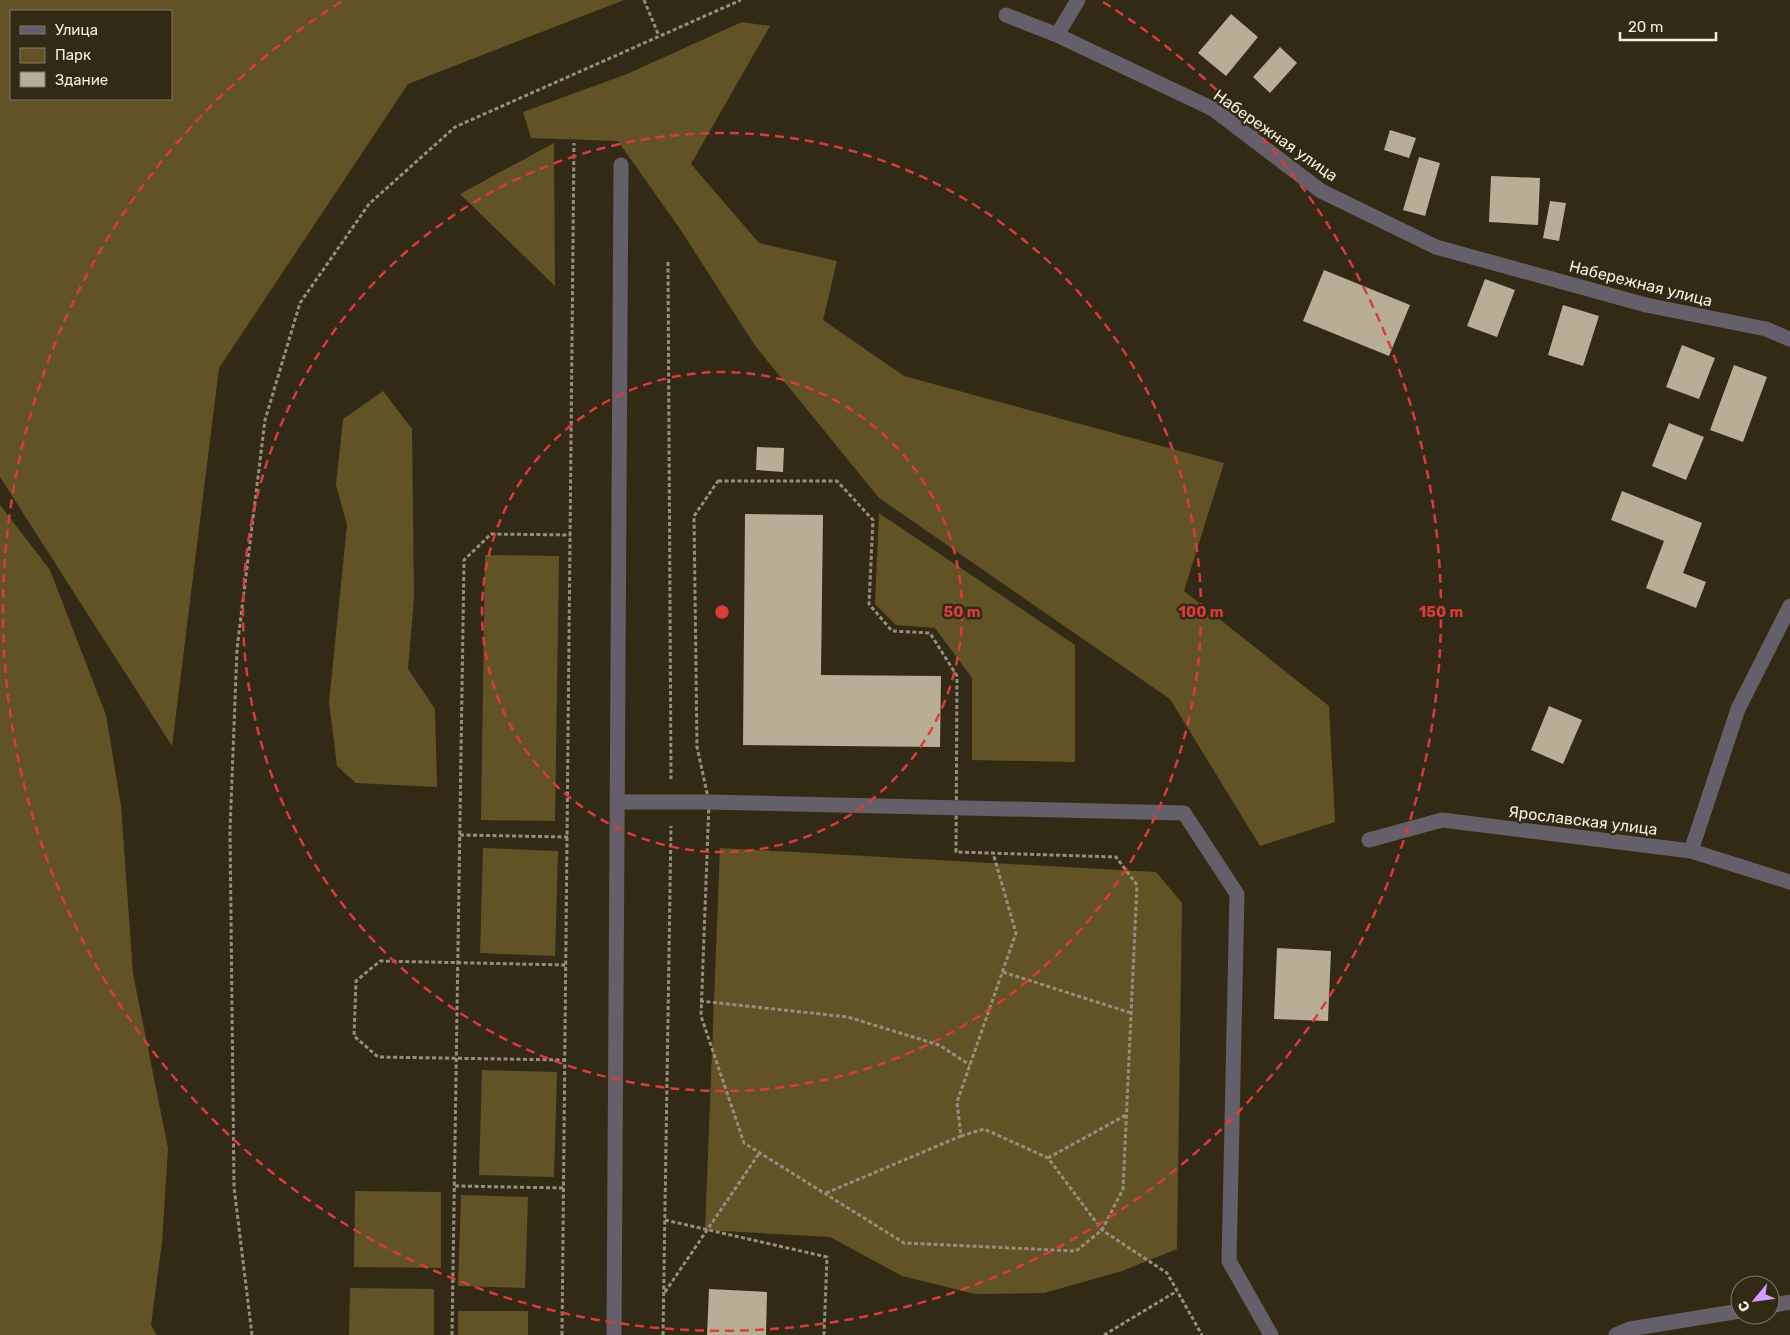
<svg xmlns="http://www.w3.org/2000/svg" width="1790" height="1335" font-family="Rubik,sans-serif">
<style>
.green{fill:#625327;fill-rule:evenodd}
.building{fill:#b8ae95}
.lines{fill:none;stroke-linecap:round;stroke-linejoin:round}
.path{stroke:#968f7e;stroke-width:3;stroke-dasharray:4 2.5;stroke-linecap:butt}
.minor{stroke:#645f69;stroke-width:15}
.ring{fill:none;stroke:#d93c3a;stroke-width:2.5;stroke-dasharray:9 6}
.labels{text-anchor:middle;stroke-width:5;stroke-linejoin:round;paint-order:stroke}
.street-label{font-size:16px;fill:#f3eee0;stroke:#322a15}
.centre{fill:#d93c3a;stroke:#322a15;stroke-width:2.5}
.ring-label{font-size:15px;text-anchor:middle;font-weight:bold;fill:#d93c3a;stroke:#322a15;stroke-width:5;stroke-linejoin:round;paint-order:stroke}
</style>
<rect width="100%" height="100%" fill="#322a15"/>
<path class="green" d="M0,0H624L408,84L219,368L172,746L0,477ZM11,11H171V99H11Z
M742,22L770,26L691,164L759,243L837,261L823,320L904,376L1224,463L1184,591L1329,706L1335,822L1260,846L1170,699L879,498L756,347L680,229L618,141L531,138L523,112L627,74Z
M554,143L555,286L460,194Z
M383,391L412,429L414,598L408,669L435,709L437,787L356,783L337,766L329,702L347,525L336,485L343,419Z
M0,505L50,570L106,715L121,806L133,974L168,1148L162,1242L151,1325L157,1335H0Z
M879,513L1075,645V762L972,760V678L935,628L896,625L875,604Z
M485,555L559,556L555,821L481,820Z
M483,848L558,851L555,956L480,953Z
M720,848L1156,872L1182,903L1177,1249L1122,1271L1044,1293L975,1294L902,1276L830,1237L705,1230Z
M482,1070L557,1072L554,1177L479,1175Z
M355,1191L441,1192V1268L354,1267Z
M461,1195L528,1197L525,1288L458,1286Z
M350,1288L434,1289V1335H349Z
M458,1311H528V1335H458Z"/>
<path class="building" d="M1231,14L1258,37L1226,76L1198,53Z
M1280,47L1297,63L1270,93L1253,77Z
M1390,130L1416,138L1409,158L1384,150Z
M1419,157L1440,163L1425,216L1403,210Z
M1491,176L1540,178L1538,225L1489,222Z
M1550,201L1566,203L1559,241L1543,238Z
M1324,270L1410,305L1389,356L1303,321Z
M1485,279L1515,290L1497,337L1467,326Z
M1563,305L1599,316L1583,366L1548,355Z
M1682,345L1715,358L1699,399L1666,387Z
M1734,365L1767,377L1743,442L1710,430Z
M1669,423L1704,437L1686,480L1652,466Z
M757,447L784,448L783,472L756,470Z
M1622,491L1702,523L1683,573L1706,582L1696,608L1646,588L1664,541L1611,520Z
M745,514L823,515L821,675L941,676L940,747L743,745Z
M1549,706L1582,720L1563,764L1531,750Z
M1277,948L1331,951L1328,1021L1274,1019Z
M709,1289L767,1292L766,1335H707Z"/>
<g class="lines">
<path class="path" d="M644,0L659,36
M668,262L671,779
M718,481H837L873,520L869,604L892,631L930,633L957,676L956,852L1116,857L1137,885L1123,1189L1102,1230L1076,1251L904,1243L744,1143L701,1016L709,802L697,747L694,516Z
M460,835L568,837
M1003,972L1131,1013
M700,1001L848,1017L939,1045L970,1065
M566,1060L378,1057L354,1036L356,981L380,961L566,965
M961,1136L984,1129L1048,1158L1102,1230L1167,1273L1202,1335
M1048,1158L1126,1115
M455,1186L564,1188
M826,1193L961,1136L957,1102L1016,933L993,853
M665,1220L827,1257L824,1335
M665,1292L760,1152
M252,1335L234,1187L230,830L237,649L265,420L300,303L369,204L455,127L741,0
M452,1335L464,560L491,534L571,535
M562,1335L574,143
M663,1335L671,826
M1104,1335L1177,1291"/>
<path class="minor" d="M1006,15L1057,35L1213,109L1321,191L1436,247L1646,305L1766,329L1790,339
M1057,35L1078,0
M617,802H709L1184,813L1237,894L1229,1261L1271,1335
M1369,840L1442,820L1691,851L1790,882
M1691,851L1738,709L1790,606
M1770,1306L1790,1302
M614,1335L621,165
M1616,1335L1630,1329L1740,1311"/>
</g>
<g class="ring">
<circle cx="722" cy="612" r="240"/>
<circle cx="722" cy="612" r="479"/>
<path d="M1103 2A719 719 0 1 1 341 2"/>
</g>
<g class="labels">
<g class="street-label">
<text transform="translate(1276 135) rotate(35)" y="6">Набережная улица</text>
<text transform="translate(1641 283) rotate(14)" y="6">Набережная улица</text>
<text transform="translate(1583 820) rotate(7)" y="6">Ярославская улица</text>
</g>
</g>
<circle cx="722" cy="612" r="8" class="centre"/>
<g class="ring-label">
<text x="962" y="617">50 m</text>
<text x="1201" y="617">100 m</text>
<text x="1441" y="617">150 m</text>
</g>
<rect x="10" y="10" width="162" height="90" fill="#322a15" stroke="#7f7866"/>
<rect x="20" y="26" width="25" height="8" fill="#645f69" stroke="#7f7866"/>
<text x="55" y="35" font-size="15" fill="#f3eee0">Улица</text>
<rect x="20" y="48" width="25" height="15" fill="#625327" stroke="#7f7866"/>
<text x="55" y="60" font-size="15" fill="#f3eee0">Парк</text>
<rect x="20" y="72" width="25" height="15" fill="#b8ae95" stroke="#7f7866"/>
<text x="55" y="85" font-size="15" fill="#f3eee0">Здание</text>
<g transform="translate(1755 1300) rotate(241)"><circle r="24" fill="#322a15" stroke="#7f7866"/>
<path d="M0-4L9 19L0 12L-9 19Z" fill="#d19dfe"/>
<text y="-8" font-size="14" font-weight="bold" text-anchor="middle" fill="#f3eee0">С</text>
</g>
<path d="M1620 32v8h96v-8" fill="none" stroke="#f3eee0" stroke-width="2.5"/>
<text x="1628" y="32" font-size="15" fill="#f3eee0" stroke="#322a15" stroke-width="4" paint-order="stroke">20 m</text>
</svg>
